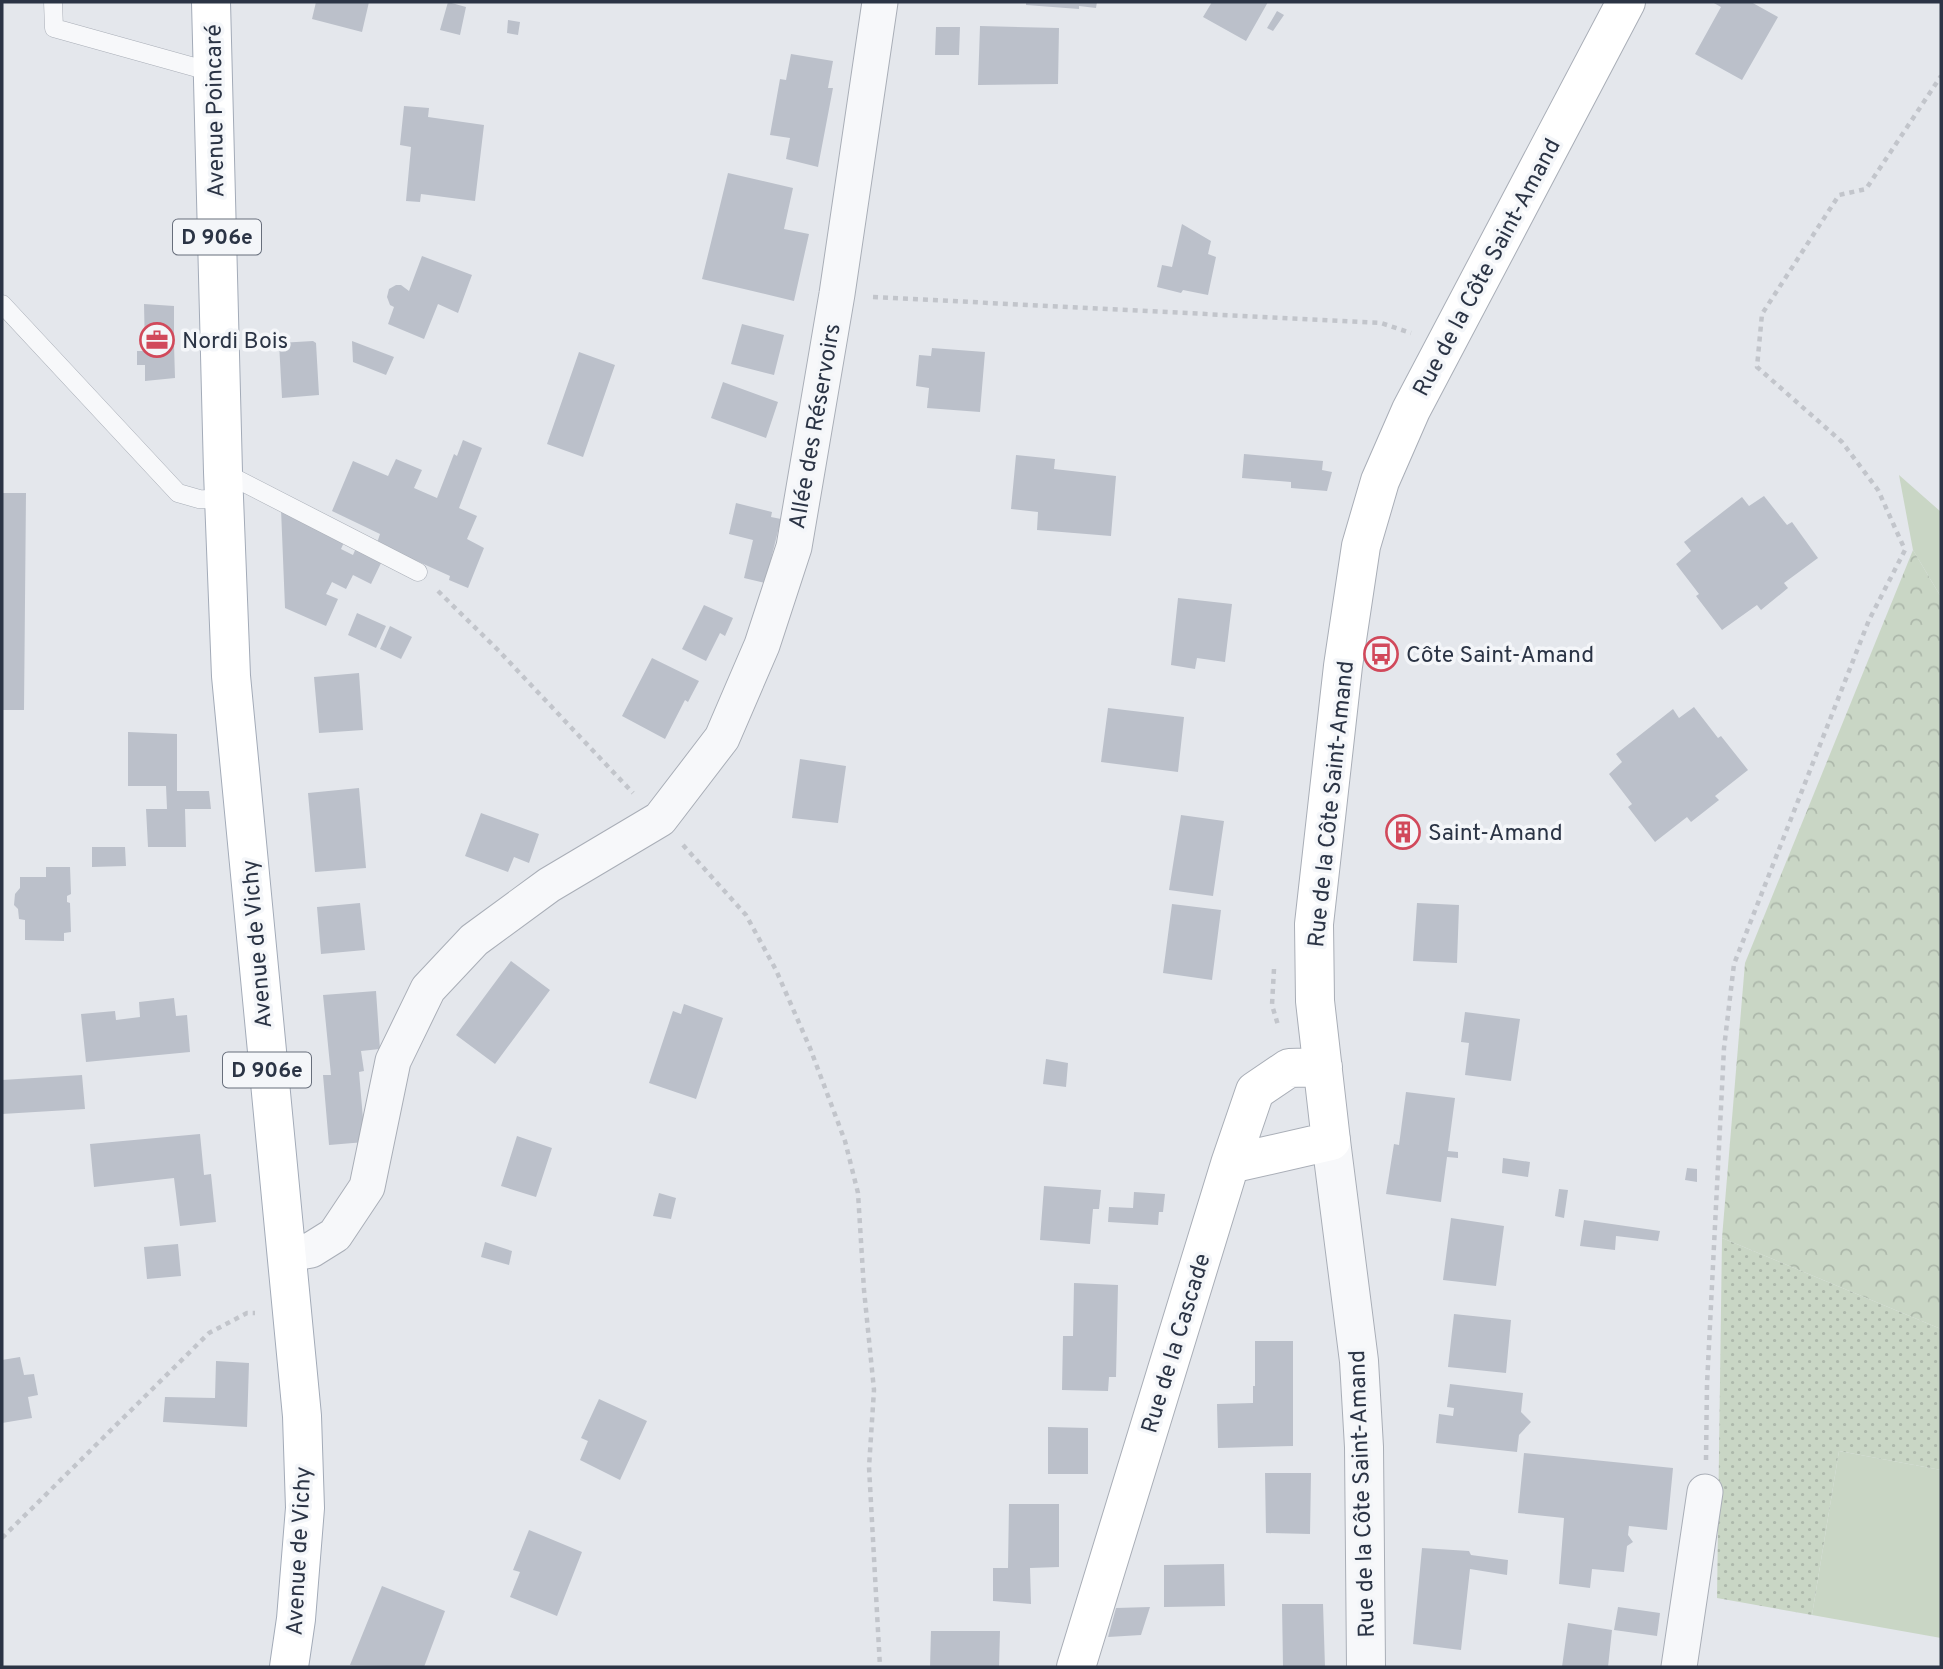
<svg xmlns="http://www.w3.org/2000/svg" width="1943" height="1669" font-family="Overpass,sans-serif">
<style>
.grass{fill:#c9d6c5}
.forest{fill:url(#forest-crowns)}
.park{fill:url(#park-dots)}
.building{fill:#bbc0ca}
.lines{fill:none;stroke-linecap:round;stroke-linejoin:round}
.service-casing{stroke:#a9aeb7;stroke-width:19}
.minor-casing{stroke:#a9aeb7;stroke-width:37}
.tertiary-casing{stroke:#a9aeb7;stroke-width:40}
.secondary-casing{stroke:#a9aeb7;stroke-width:40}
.primary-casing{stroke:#a3abb8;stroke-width:40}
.path{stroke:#c2c5cb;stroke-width:4.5;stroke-dasharray:5 5;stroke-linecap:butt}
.service{stroke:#f7f8fa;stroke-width:18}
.minor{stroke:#f7f8fa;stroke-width:35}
.tertiary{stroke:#f7f8fa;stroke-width:38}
.secondary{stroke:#fff;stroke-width:38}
.primary{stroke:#fff;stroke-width:38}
.labels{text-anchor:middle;stroke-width:7;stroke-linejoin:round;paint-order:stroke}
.shield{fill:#f4f6f9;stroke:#676e7b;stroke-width:2}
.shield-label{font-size:21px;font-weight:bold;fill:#2b3445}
.street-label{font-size:23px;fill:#2b3445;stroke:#f4f6f9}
.poi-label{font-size:23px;fill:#2b3445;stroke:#f4f6f9;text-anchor:start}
</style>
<defs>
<pattern id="forest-crowns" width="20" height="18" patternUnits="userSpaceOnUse" patternTransform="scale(1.75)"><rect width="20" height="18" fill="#c9d6c5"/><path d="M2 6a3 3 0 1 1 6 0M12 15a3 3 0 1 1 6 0" fill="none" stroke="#adb8ab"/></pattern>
<pattern id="park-dots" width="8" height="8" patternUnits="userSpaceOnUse" patternTransform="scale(1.75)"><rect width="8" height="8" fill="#c9d6c5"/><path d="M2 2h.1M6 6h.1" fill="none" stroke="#adb8ab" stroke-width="1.8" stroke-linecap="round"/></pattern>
</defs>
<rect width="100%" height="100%" fill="#e4e7ec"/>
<path class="grass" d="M1899,475L1941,512V597L1913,550Z
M1839,1451L1941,1470V1638L1812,1615Z"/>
<path class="forest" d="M1913,550L1941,597V1329L1722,1238L1745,963Z"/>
<path class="park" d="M1722,1238L1941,1329V1470L1839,1451L1812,1615L1717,1598Z"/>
<path class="building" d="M316,2H369L362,32L312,19Z
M448,2L466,7L460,35L440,30Z
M1026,2H1097L1096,8L1079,6V9L1026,5Z
M1212,2H1268L1246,41L1203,17Z
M1712,2H1751L1778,17L1742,80L1695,54L1721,7Z
M1277,11L1284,15L1273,31L1267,28Z
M508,20L520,22L518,35L507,33Z
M980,26L1059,28L1058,84L978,85Z
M936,27H960L959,55H935Z
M791,54L833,61L828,88H833L818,167L786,159L790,138L770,135L780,79L786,80Z
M404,106L429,108L428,117L484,125L475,201L421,194L420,202L406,201L411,147L400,145Z
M728,173L793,188L784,229L809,234L794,301L702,279Z
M1182,224L1211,241L1208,254L1216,257L1208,295L1183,290L1181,293L1157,287L1162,265L1172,267Z
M422,256L472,275L458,313L438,304L424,339L388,324L394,307L390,305L387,297L389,289L396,285H401L409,291Z
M144,304L174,306V336H169L170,344H174L175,378L145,381V365H137V351H145Z
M742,324L784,335L774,375L731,364Z
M313,341L316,343L319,395L282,398L279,343Z
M352,341L394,357L386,375L353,362Z
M932,348L985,352L980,412L927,408L929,388L916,386L919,355L931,356Z
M579,352L615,365L583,457L547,444Z
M723,382L778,402L766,438L711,418Z
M463,440L482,448L459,508L477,516L467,539L484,548L468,588L449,580L450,576L377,543L380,534L332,511L353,461L388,476L396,459L422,470L414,488L437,498L454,454L457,456Z
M1244,454L1323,461L1322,470L1332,472L1327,491L1291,488V482L1242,478Z
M1016,455L1055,459L1054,469L1116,476L1111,536L1037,530L1038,512L1011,509Z
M2,493H26L24,710H2Z
M1764,496L1787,525L1792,522L1818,558L1784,583L1788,588L1761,610L1757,605L1722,630L1696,596L1699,594L1676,564L1691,551L1684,542L1742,497L1749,506Z
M736,503L772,512L771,517L781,519L765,583L744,578L753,540L729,534Z
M281,509L346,538L341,549L353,555L356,548L382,561L371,584L353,575L346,589L332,582L326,594L338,599L326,626L285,608Z
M1178,598L1232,604L1225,662L1197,658L1195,669L1171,665Z
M704,605L733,618L725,636L720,633L706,661L682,649Z
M357,613L386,626L376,648L348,635Z
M390,626L412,637L401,659L380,649Z
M652,658L699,681L688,702L685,700L665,739L622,716Z
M359,673L363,730L319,733L314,677Z
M1694,707L1718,738L1721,736L1748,770L1715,796L1719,800L1691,822L1687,817L1655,842L1628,807L1632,804L1609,774L1622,762L1616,754L1673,709L1679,718Z
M1108,708L1184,717L1178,772L1101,762Z
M128,732L177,734V791H209L211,809H185L186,847H148L146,809H167L166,786H128Z
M800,759L846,766L838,823L792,818Z
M359,788L366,868L315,872L308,793Z
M481,813L539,834L529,863L514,857L508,872L465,856Z
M1181,815L1224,821L1213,896L1169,890Z
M1396,822L1413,827L1409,841L1392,837Z
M92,847H125L126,866L92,867Z
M46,867H70L71,894L67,896V902L70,903L71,932L64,933V941L25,940V920L19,919L18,909L14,905L15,894L20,888V877H46Z
M360,903L365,950L321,954L317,907Z
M1417,903L1459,905L1457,963L1413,961Z
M1172,904L1221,910L1212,980L1163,973Z
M511,961L550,990L495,1064L456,1035Z
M376,991L380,1049L361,1051L364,1071L359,1072L365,1142L329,1145L323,1075H331L323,995Z
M174,998L176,1016L187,1015L190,1052L86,1062L81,1014L115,1011L116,1020L140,1017L139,1002Z
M684,1004L723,1018L696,1099L649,1083L673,1011L681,1014Z
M1465,1012L1520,1019L1511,1081L1465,1075L1469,1043L1461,1042Z
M1046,1059L1068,1063L1066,1087L1043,1084Z
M82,1075L85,1109L2,1114V1080Z
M1406,1092L1455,1098L1448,1151L1458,1152V1158L1447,1157L1441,1202L1386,1194L1394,1144L1399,1145Z
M200,1134L204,1175L211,1174L216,1222L180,1226L174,1178L94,1187L90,1144Z
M517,1136L552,1148L536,1197L501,1186Z
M1503,1158L1530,1162L1528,1177L1502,1173Z
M1687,1168L1697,1169V1182L1685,1180Z
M1044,1186L1101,1190L1099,1209H1093L1090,1244L1040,1240Z
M1559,1189L1568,1190L1564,1218L1555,1216Z
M1134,1192L1165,1194L1163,1212H1159L1158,1225L1108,1222L1109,1207L1133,1208Z
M659,1193L676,1198L671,1219L653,1216Z
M1451,1218L1504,1226L1496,1286L1443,1280Z
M1584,1220L1660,1231L1658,1241L1616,1236L1615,1250L1580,1246Z
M485,1242L512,1251L509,1265L481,1257Z
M178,1244L181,1276L147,1279L144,1247Z
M1074,1283L1118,1285L1116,1377H1109L1108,1391L1062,1390L1063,1336H1073Z
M1454,1314L1511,1320L1506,1373L1448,1367Z
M1255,1341H1293V1446L1218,1448L1217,1404L1253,1403V1386H1255Z
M20,1357L24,1375L34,1374L38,1395L28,1397L32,1418L2,1423V1360Z
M216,1361L249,1363L247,1427L163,1422L165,1397L215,1398Z
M1450,1384L1523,1393L1521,1412L1531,1422L1519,1435L1517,1452L1436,1443L1439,1414L1453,1416L1454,1408L1447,1407Z
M599,1399L647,1421L620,1480L580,1460L588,1441L581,1438Z
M1048,1427L1088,1428V1474H1048Z
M1524,1453L1673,1468L1667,1530L1629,1526L1628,1535L1633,1542L1627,1546L1624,1572L1592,1569L1590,1588L1559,1584L1564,1518L1518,1513Z
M1265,1473H1311L1310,1534L1266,1533Z
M1009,1504H1059V1567L1030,1568L1031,1604L993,1601V1568H1008Z
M529,1530L582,1552L557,1616L510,1597L520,1572L513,1570Z
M1422,1548L1469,1551L1471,1555L1508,1560L1507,1575L1470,1569L1461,1650L1413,1644Z
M1224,1564L1225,1606L1164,1607V1565Z
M382,1586L445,1611L424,1667L350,1665Z
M1282,1604H1323L1325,1667H1283Z
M1150,1607L1141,1635L1108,1637L1116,1608Z
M1618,1607L1660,1613L1657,1636L1614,1630Z
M1568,1623L1612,1630L1608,1667H1562Z
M931,1631H1000L999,1667H930Z"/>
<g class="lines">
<g class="service-casing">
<path id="service" d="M53,2L54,28L212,72
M2,304L178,493L199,499L224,500
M223,472L418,572"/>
</g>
<g class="minor-casing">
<path id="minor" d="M288,1254L311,1250L335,1235L367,1187L393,1061L428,989L474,940L549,885L660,819L722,738L762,645L794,547L837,294L880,2
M1679,1667L1705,1492"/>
</g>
<g class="tertiary-casing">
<path id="tertiary" d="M1331,1141L1359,1361L1364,1447L1366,1667"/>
</g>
<g class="secondary-casing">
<path id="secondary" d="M1230,1164L1331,1141L1315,1001L1314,924L1343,666L1361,546L1380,481L1411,410L1626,2
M1076,1667L1230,1164L1255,1091L1289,1068L1323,1067"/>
</g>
<g class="primary-casing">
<path id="primary" d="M211,2L223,472L231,676L302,1416L305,1508L296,1619L289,1667"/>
</g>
<path class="path" d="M873,297L1381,323L1411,333
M438,591L498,650L633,793
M683,845L746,915L776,970L810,1048L845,1141L858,1193L864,1290L874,1390L869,1467L880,1667
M1274,969L1272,1005L1278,1025
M1706,1460L1707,1384L1724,1048L1734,964L1869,620L1905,550L1878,490L1842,442L1757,367L1762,314L1839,195L1866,189L1941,76
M2,1538L209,1333L247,1313H255"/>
<use href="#service" class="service"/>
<use href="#minor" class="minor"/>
<use href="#tertiary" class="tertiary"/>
<use href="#secondary" class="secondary"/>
<use href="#primary" class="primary"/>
</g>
<defs>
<g id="office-ring" transform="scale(1.75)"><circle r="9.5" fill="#f4f6f9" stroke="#d1495b" stroke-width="1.5"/><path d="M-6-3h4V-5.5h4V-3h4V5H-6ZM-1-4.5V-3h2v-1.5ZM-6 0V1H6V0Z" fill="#d1495b"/></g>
<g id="bus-ring" transform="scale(1.75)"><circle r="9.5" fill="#f4f6f9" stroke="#d1495b" stroke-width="1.5"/><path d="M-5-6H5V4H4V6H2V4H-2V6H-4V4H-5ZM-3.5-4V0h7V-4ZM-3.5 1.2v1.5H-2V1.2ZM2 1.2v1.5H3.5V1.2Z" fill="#d1495b"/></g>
<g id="building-ring" transform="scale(1.75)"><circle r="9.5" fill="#f4f6f9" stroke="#d1495b" stroke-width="1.5"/><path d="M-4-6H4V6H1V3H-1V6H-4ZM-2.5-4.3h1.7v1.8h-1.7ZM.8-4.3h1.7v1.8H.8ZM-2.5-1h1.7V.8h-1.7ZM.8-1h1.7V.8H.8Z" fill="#d1495b"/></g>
</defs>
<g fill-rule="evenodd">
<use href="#office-ring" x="157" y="340"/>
<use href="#bus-ring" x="1381" y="654"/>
<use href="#building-ring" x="1403" y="832"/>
</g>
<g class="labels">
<g class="shield">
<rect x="173" y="219.5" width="88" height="35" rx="5"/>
<rect x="223" y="1052.5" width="88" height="35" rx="5"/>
</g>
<g class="shield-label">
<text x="217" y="244">D 906e</text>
<text x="267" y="1077">D 906e</text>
</g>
<g class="street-label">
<text transform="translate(214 111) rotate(-91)" y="8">Avenue Poincaré</text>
<text transform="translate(1486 267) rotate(-62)" y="8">Rue de la Côte Saint-Amand</text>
<text transform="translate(814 426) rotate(-80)" y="8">Allée des Réservoirs</text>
<text transform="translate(1330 804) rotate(-84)" y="8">Rue de la Côte Saint-Amand</text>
<text transform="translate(256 944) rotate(-95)" y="8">Avenue de Vichy</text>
<text transform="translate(1175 1343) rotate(-73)" y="8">Rue de la Cascade</text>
<text transform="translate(1361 1494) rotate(-92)" y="8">Rue de la Côte Saint-Amand</text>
<text transform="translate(298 1551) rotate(-87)" y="8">Avenue de Vichy</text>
</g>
<g class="poi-label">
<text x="182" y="348">Nordi Bois</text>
<text x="1406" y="662">Côte Saint-Amand</text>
<text x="1428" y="840">Saint-Amand</text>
</g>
</g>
<rect width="1943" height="1669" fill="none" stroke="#2b3445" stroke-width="7"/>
</svg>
